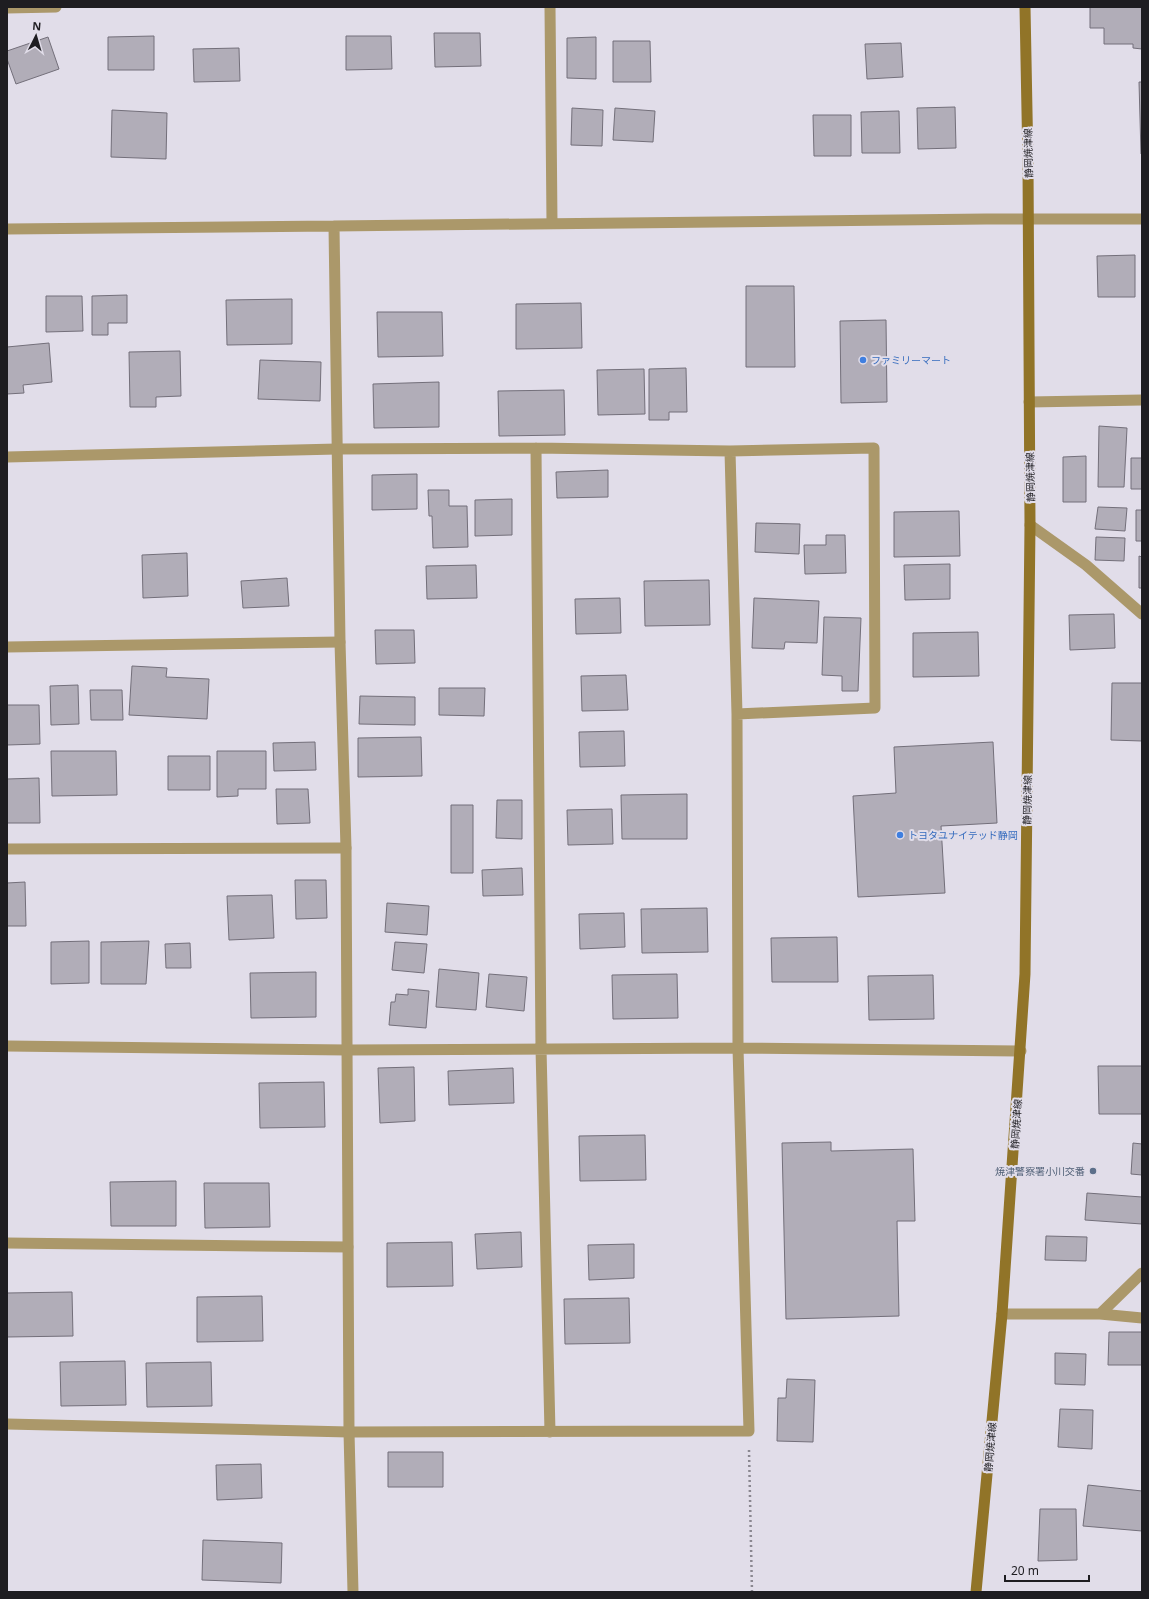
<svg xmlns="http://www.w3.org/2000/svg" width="1149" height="1599" font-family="'Noto Sans','Noto Sans JP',sans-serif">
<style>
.building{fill:#b1adb8;stroke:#736f7a}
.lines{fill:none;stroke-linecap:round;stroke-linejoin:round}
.path{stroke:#8a8790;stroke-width:2.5;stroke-dasharray:2 3;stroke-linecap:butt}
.minor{stroke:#ab986a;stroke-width:11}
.tertiary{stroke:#ab986a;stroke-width:11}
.secondary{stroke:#917428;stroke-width:11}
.shop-dot{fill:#3f7fe0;stroke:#e1dde9;stroke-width:1.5}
.service-dot{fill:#5c6f8a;stroke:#e1dde9;stroke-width:1.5}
.labels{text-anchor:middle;stroke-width:4;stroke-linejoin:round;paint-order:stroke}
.street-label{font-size:10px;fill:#1e1d21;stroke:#e1dde9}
.shop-label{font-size:10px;fill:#366cbe;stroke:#e1dde9;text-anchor:start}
.service-label{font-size:10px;fill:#4e5e75;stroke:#e1dde9;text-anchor:end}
</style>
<rect width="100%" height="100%" fill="#e1dde9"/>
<path class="building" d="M1090,7H1142V49L1133,48V44H1104V28H1090Z
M434,33H480L481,66L435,67Z
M154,36V70H108V37Z
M346,36H391L392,69L346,70Z
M48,37L59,69L16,84L7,59V51Z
M596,37V79L567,78V38Z
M613,41H650L651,82H613Z
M901,43L903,77L867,79L865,44Z
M239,48L240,81L194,82L193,49Z
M1139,82H1142V154H1141Z
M955,107L956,148L918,149L917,108Z
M572,108L603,110L602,146L571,145Z
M615,108L655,111L653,142L613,140Z
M112,110L167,113L166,159L111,157Z
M899,111L900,153H862L861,112Z
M813,115H851V156H814Z
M1135,255V297H1098L1097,256Z
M746,286H794L795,367H746Z
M127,295V323H108V335H92V296Z
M46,296H82L83,331L46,332Z
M292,299V344L227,345L226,300Z
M581,303L582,348L516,349V304Z
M377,312H442L443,356L378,357Z
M886,320L887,402L841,403L840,321Z
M49,343L52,382L23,385L24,393L7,394V347Z
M180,351L181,396L156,397V407H130L129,352Z
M260,360L321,362L320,401L258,399Z
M686,368L687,412H669V420H649V369Z
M644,369L645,414L598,415L597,370Z
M439,382V427L374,428L373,384Z
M564,390L565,435L499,436L498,391Z
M1099,426L1127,428L1124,487H1098Z
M1086,456V502H1063V457Z
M1131,458H1142V489H1131Z
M608,470V497L557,498L556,472Z
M417,474V509L372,510V475Z
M428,490H449V506H467L468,547L433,548L432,516H429Z
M512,499V535L475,536V500Z
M1098,507L1127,508L1125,531L1095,529Z
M1136,510H1142V541H1136Z
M959,511L960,556L894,557V512Z
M756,523L800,524L799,554L755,552Z
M826,535H845L846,573L805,574L804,545H826Z
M1096,537L1125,538L1124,561L1095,560Z
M187,553L188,596L143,598L142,555Z
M1139,556L1142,557V588H1139Z
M950,564V599L905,600L904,565Z
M476,565L477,598L427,599L426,566Z
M287,578L289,606L243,608L241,581Z
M709,580L710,625L645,626L644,581Z
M620,598L621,633L576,634L575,599Z
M754,598L819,601L817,643L785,642L784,649L752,648Z
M1114,614L1115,648L1070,650L1069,615Z
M824,617L861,618L858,691H842V676L822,675Z
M375,630H414L415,663L376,664Z
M978,632L979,676L913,677V633Z
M132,666L167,668L166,677L209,679L207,719L129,715Z
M626,675L628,710L582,711L581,676Z
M1112,683H1142V741L1111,740Z
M78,685L79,724L51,725L50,686Z
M439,688H485L484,716L439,715Z
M90,690H122L123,720H91Z
M360,696L415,697V725L359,724Z
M7,705H39L40,744L7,745Z
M624,731L625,766L580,767L579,732Z
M421,737L422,776L358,777V738Z
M315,742L316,770L274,771L273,743Z
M993,742L997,823L941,826L945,893L858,897L853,796L896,793L894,747Z
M51,751H116L117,795L52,796Z
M217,751H266V789H238V796L217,797Z
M168,756H210V790H168Z
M39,778L40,823H7V779Z
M276,789H308L310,823L277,824Z
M687,794V839H622L621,795Z
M497,800H522V839L496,838Z
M451,805H473V873H451Z
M612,809L613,844L568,845L567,810Z
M522,868L523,895L483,896L482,870Z
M295,880H326L327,918L296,919Z
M25,882L26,926H7V883Z
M272,895L274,938L229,940L227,896Z
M387,903L429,906L427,935L385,932Z
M707,908L708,952L642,953L641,909Z
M624,913L625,947L580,949L579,914Z
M837,937L838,982H772L771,938Z
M89,941V983L51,984V942Z
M149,941L146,984H101V942Z
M395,942L427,944L424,973L392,970Z
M190,943L191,968H166L165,944Z
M439,969L479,973L476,1010L436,1007Z
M316,972V1017L251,1018L250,973Z
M489,974L527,977L524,1011L486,1007Z
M677,974L678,1018L613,1019L612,975Z
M933,975L934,1019L869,1020L868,976Z
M408,989L429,991L426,1028L389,1025L391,1002H395L396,994L408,995Z
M1098,1066H1142V1114H1099Z
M414,1067L415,1121L380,1123L378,1068Z
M513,1068L514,1103L449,1105L448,1071Z
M324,1082L325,1127L260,1128L259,1083Z
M645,1135L646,1180L580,1181L579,1136Z
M831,1142V1151L913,1149L915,1221H897L899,1316L786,1319L782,1143Z
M1133,1143L1142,1144V1175L1131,1174Z
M176,1181V1226H111L110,1182Z
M204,1183H269L270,1227L205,1228Z
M1087,1193L1142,1197V1224L1085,1220Z
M521,1232L522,1267L477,1269L475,1234Z
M1046,1236L1087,1237L1086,1261L1045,1260Z
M452,1242L453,1286L387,1287V1243Z
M634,1244V1278L589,1280L588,1245Z
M72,1292L73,1336L7,1337V1293Z
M262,1296L263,1341L197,1342V1297Z
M629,1298L630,1343L565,1344L564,1299Z
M1109,1332H1142V1365H1108Z
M1055,1353L1086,1354L1085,1385L1055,1384Z
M125,1361L126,1405L61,1406L60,1362Z
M211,1362L212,1406L147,1407L146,1363Z
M787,1379L815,1380L813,1442L777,1441L778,1398H786Z
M1060,1409L1093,1410L1092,1449L1058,1447Z
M388,1452H443V1487H388Z
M261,1464L262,1498L217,1500L216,1465Z
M1088,1485L1142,1491V1531L1083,1526Z
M1040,1509H1076L1077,1560L1038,1561Z
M203,1540L282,1543L281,1583L202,1580Z"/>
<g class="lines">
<path class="path" d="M749,1450L752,1592"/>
<path class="minor" d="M550,7L552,223
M7,8L56,7
M1029,402L1142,400
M536,448L541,1048L550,1432
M7,457L337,449L536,448L730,451L874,448L875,708L737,714
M1030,525L1086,565L1142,614
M7,647L340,642
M7,849L346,848
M7,1046L348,1050L738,1048L1021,1051
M7,1243L348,1247
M1002,1314H1100L1142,1273
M1100,1314L1142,1318
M7,1424L349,1432L749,1431L738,1048L737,714L730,451"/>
<path class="tertiary" d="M334,226L986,219H1142
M7,229L334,226L340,642L346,848L349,1432L353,1592"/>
<path class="secondary" d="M976,1592L1002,1314L1025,974L1030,525L1028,164L1025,7"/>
</g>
<g class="shop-dot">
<circle cx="863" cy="360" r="4"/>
<circle cx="900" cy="835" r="4"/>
</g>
<circle class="service-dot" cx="1093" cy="1171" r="4"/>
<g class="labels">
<g class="street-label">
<text transform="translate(1028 153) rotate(-91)" y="4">静岡焼津線</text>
<text transform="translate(1030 477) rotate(-91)" y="4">静岡焼津線</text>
<text transform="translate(1027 800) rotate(-89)" y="4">静岡焼津線</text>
<text transform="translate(1016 1124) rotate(-86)" y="4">静岡焼津線</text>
<text transform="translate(990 1447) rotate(-85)" y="4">静岡焼津線</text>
</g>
<g class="shop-label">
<text x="871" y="364">ファミリーマート</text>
<text x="908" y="839">トヨタユナイテッド静岡</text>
</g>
<g class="service-label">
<text x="1085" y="1175">焼津警察署小川交番</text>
</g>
</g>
<rect width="1149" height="1599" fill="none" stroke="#1e1d21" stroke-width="16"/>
<g transform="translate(36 36) rotate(5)" stroke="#e1dde9" stroke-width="3" paint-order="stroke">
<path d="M0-3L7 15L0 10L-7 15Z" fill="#1e1d21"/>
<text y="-6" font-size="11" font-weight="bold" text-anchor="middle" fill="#1e1d21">N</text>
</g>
<path d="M1005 1575v6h84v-6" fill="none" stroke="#1e1d21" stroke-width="2"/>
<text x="1011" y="1575" font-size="12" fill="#1e1d21" stroke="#e1dde9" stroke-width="3" paint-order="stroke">20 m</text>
</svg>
